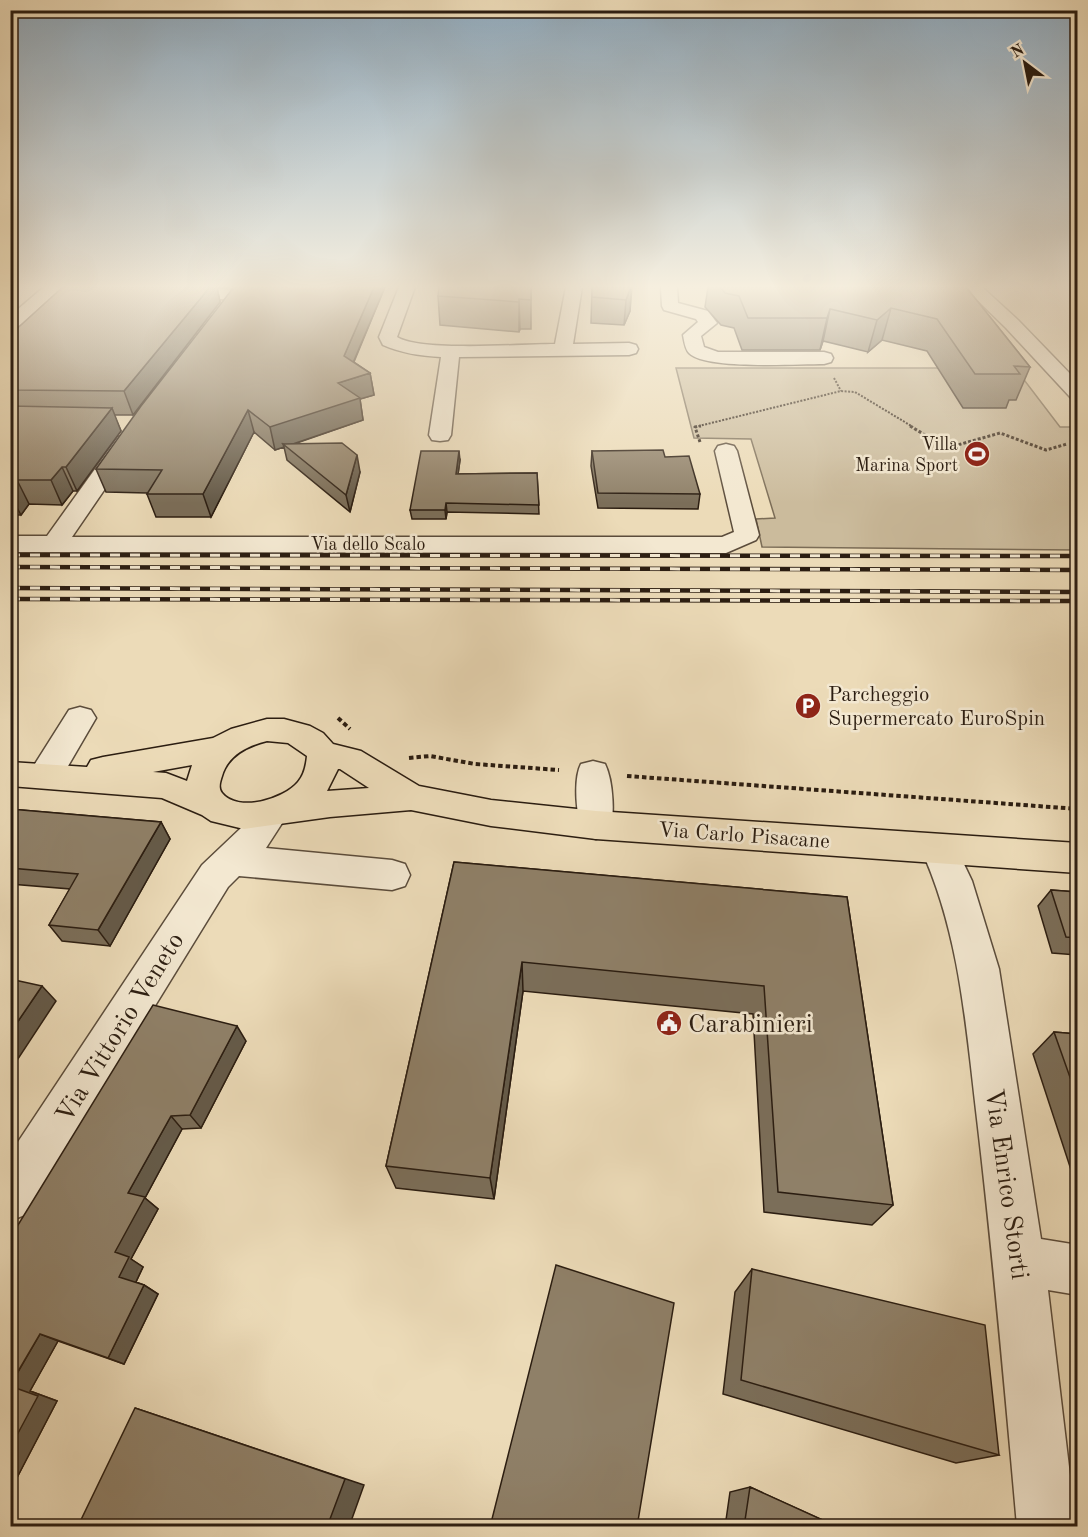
<svg xmlns="http://www.w3.org/2000/svg" width="1088" height="1537" font-family="'Old Standard TT',serif">
<style>
.green{fill:#cbbb9c;stroke:#7b6c56;stroke-width:1.5}
.lines{fill:none;stroke-linecap:round;stroke-linejoin:round}
.minor-casing{stroke:#5b4c3b;stroke-width:3}
.major-casing{stroke:#2b1d11;stroke-width:3}
.path-far2{stroke:#2b1d11;stroke-width:2;stroke-dasharray:2 1.5;stroke-linecap:butt}
.path-far1{stroke:#2b1d11;stroke-width:3;stroke-dasharray:3 2;stroke-linecap:butt}
.path{stroke:#2b1d11;stroke-width:4;stroke-dasharray:4.5 3;stroke-linecap:butt}
.minor{fill:#f3e8d1;fill-rule:evenodd}
.major{fill:#ecdbb8;fill-rule:evenodd}
.rail-casing{stroke:#2b1d11;stroke-width:4.5}
.rail{stroke:#f3e8d1;stroke-width:3;stroke-dasharray:10;stroke-linecap:butt}
.wall{fill:#7b6e59;stroke:#2b1d11;stroke-width:1.5}
.shaded-wall{fill:#645a49;stroke:#2b1d11;stroke-width:1.5}
.building{fill:#8f8068;stroke:#2b1d11;stroke-width:1.5}
.labels{text-anchor:middle;stroke-width:5;stroke-linejoin:round;paint-order:stroke}
.far-poi-label{font-size:18px;fill:#2b1d11;stroke:#f3e8d1;text-anchor:end}
.far-street-label{font-size:18px;fill:#2b1d11;stroke:#f3e8d1}
.poi-label{font-size:21px;fill:#2b1d11;stroke:#f3e8d1;text-anchor:start}
.street-label{font-size:21px;fill:#2b1d11;stroke:#f3e8d1}
.near-poi-label{font-size:26px;fill:#2b1d11;stroke:#f3e8d1;text-anchor:start}
.near-street-label{font-size:26px;fill:#2b1d11;stroke:#f3e8d1}
</style>
<rect width="100%" height="100%" fill="#ecdbb8"/>
<filter id="stains"><feTurbulence type="fractalNoise" baseFrequency=".00333" numOctaves="4"/><feColorMatrix values="0 0 0 0 .2 0 0 0 0 .09 0 0 0 0 .02 0 0 0 .5 -.17"/></filter>
<radialGradient id="worn" r=".72"><stop offset=".6" stop-color="#630" stop-opacity="0"/><stop offset="1" stop-color="#630" stop-opacity=".3"/></radialGradient>
<path class="green" d="M676,368H1015L1060,427H1077V550L762,547L756,519L775,518L751,439L694,438Z"/>
<g class="lines">
<g class="minor-casing">
<path id="minor" d="M44,287H107L114,292L106,297L55,295L16,330L10,331V316Z
M399,287H415L397,337C420,352 522,344 555,344L566,287H582L573,344L629,343L636,345L638,349L636,353L629,355L459,357L451,435L448,440L440,441L432,440L429,435L441,357C420,356 401,353 383,345L379,337Z
M661,287H677L678,303L708,311L717,323L701,336L704,347L718,352H824L831,354L833,358L831,362L824,364C798,364 705,370 689,353C685,349 684,340 683,335L698,322L696,319L664,310L662,306Z
M964,287H982L1018,320L1078,382V400L1071,398L1006,328Z
M172,288L237,290L245,295L237,300L166,296L164,293Z
M126,436L134,437L137,442L72,537H722L734,532L715,451L718,446L726,444L734,446L737,451L759,535L756,540L726,553L10,552V536H47L118,437Z
M80,707L91,710L96,718L57,785L45,788L33,785L28,776L33,767L69,710Z
M593,761L605,764C613,780 616,819 608,835L596,839L584,835C576,819 573,779 581,764Z
M271,801L283,804L288,814L266,848L392,860L405,864L410,875L405,886L392,890L239,876L228,887L27,1214L10,1221V1154L202,865L241,828L259,804Z
M939,835L952,839L972,881L999,969L1041,1239L1078,1245V1295L1048,1290L1076,1526H1017C1005,1390 993,1254 977,1119C966,1027 960,934 921,849L926,839Z"/>
</g>
<g class="major-casing">
<path id="major" d="M267,719H284L310,726L323,733L333,744L361,751L419,786L491,800L596,811L1078,843V873L596,839L491,826L411,810L330,817L244,829L211,821L202,815L162,798L10,786V762L87,767L91,760L103,757L213,738L231,729ZM267,741L288,743L307,756C306,766 304,775 298,782C284,799 238,813 222,793C218,788 220,782 222,776C228,755 247,746 267,741ZM192,765L187,781L166,773L153,772ZM338,769H340L369,788L327,791Z"/>
</g>
<path class="path-far2" d="M834,378L841,391
M695,427L841,391L855,392L913,427"/>
<path class="path-far1" d="M910,426L947,448L1000,433L1046,450L1067,444
M700,442L695,427L701,426"/>
<path class="path" d="M338,718L350,729
M409,758L430,756L475,764L559,770
M627,776L1078,809"/>
<use href="#minor" class="minor"/>
<use href="#major" class="major"/>
<g class="rail-casing">
<path id="rail" d="M10,555L1078,556
M10,567L1078,570
M10,588L1078,592
M10,599L1078,601"/>
</g>
<use href="#rail" class="rail"/>
</g>
<path class="wall" d="M63,287H231L217,288L220,302L133,415H114L121,431L77,491H73L62,505L29,504L21,515H10V335Z
M234,287H385L354,362L370,373L374,395L360,399L363,420L294,444L360,472L350,512L287,460L284,447L275,450L254,432L211,517H156L147,494V493L106,492L96,469Z
M531,287V329H520L519,332L440,325L438,296Z
M592,287H632L630,311L624,325L591,323Z
M708,287H966L1030,367L1016,400H1009L1006,408H963L927,351L882,340L868,352L823,341L820,350H742L734,328L721,325L705,307Z
M592,451L700,494L698,509L598,508L591,466Z
M460,460L458,474L537,473L539,514L447,512L446,519H412L410,510Z
M10,809L161,822L170,839L110,946L62,941L49,925L70,889L10,884Z
M454,862L847,897L893,1205L872,1225L764,1212L753,1014L523,991L494,1199L396,1188L386,1166Z
M1051,890L1077,892V955L1052,953L1038,906Z
M1054,1032L1077,1034V1188L1033,1054Z
M246,1041L201,1128L182,1129L145,1198L158,1209L131,1259L143,1267L136,1282L144,1285L158,1294L124,1364L58,1341L30,1391L57,1401L10,1491V1238Z
M752,1269L999,1455L956,1463L723,1394L735,1292Z
M750,1487L838,1527H725L730,1492Z"/>
<path class="shaded-wall" d="M210,287H217L220,302L133,415L124,391Z
M374,287H385L347,377L344,356Z
M631,287L630,311L624,325L626,300Z
M519,299L520,329L519,332Z
M891,308L882,340L868,352L877,320Z
M830,309L823,341L820,350L827,318Z
M370,373L374,395L360,399L363,420L287,446L283,444L284,447L275,450L270,427L338,383Z
M112,408L121,431L77,491L66,467Z
M248,410L254,432L211,517L203,494Z
M459,451L460,460L457,482L456,474Z
M357,455L360,472L350,512L346,495Z
M62,467L73,491L62,505L51,480Z
M17,480L29,504L21,515L10,495V487Z
M446,503L447,512L446,519L445,510Z
M161,822L170,839L110,946L98,930Z
M522,962L523,991L494,1199L490,1178Z
M42,986L56,1001L10,1071V1033Z
M237,1026L246,1041L201,1128L190,1115Z
M171,1116L182,1129L145,1198L158,1209L131,1259L143,1267L134,1286L119,1277L115,1252L128,1193Z
M144,1285L158,1294L124,1364L108,1358Z
M40,1334L58,1341L30,1391L57,1401L10,1491V1386Z
M135,1408L364,1485L349,1527H327Z"/>
<path class="building" d="M63,287H210L124,391L10,390V335Z
M234,287H374L344,356L370,373L338,383L360,398L270,427L248,410L203,494H147L162,470L96,469L141,406Z
M439,287H531V300L519,299V302L438,296Z
M592,287H631L626,300L592,297Z
M720,287H966L1030,367L1014,366L1020,374H975L937,319L891,308L877,320L830,309L827,318H748L739,296L725,293Z
M10,406L112,408L66,467H62L51,480H17L10,487Z
M342,443L357,455L346,495L283,444Z
M663,450L665,457L689,456L700,494L598,493L592,451Z
M421,451H459L456,474L537,473L539,505L446,503L445,510H410Z
M10,809L161,822L98,930L49,925L78,874L10,868Z
M454,862L847,897L893,1205L778,1192L764,986L522,962L490,1178L386,1166Z
M1051,890L1077,892V938L1066,937Z
M10,979L42,986L10,1033Z
M153,1005L237,1026L190,1115L171,1116L128,1193L145,1197L115,1252L129,1257L119,1277L144,1285L108,1358L40,1334L10,1385V1238Z
M1054,1032L1077,1034V1097Z
M556,1265L674,1303L637,1527H490Z
M752,1269L985,1325L999,1455L741,1380Z
M10,1386L38,1396L10,1448Z
M135,1408L345,1479L327,1527L78,1526Z
M750,1487L838,1527H744Z"/>
<linearGradient id="sky" x2="0" y2="1"><stop stop-color="#8faabe"/><stop offset="0.57" stop-color="#f6efdf"/><stop offset="1" stop-color="#f6efdf" stop-opacity="0"/></linearGradient>
<rect width="1088" height="503" fill="url(#sky)"/>
<defs>
<g id="stadium-disc" transform="scale(1.35)"><circle r="9.5" fill="#8f2418" stroke="#f3e8d1"/><path d="M0-5a6.5 5 0 1 0 0 10a6.5 5 0 1 0 0-10ZM-3.5-1.8h7v3.6h-7Z" fill="#fff"/></g>
<g id="parking-disc" transform="scale(1.35)"><circle r="9.5" fill="#8f2418" stroke="#f3e8d1"/><path d="M-3.5-5.5H1a3.5 3.5 0 0 1 0 7H-1V5.5H-3.5ZM-1-3.4V-.6H.8a1.4 1.4 0 0 0 0-2.8Z" fill="#fff"/></g>
<g id="civic-disc" transform="scale(1.35)"><circle r="9.5" fill="#8f2418" stroke="#f3e8d1"/><path d="M-.6-6.5H3V-4.5H.6V-3L4-1V1h2V6H-6V1h2V-1L-.6-3ZM-1.2 2.5V6h2.4V2.5Z" fill="#fff"/></g>
</defs>
<g fill-rule="evenodd">
<use href="#stadium-disc" x="977" y="454"/>
<use href="#parking-disc" x="808" y="706"/>
<use href="#civic-disc" x="669" y="1023"/>
</g>
<g class="labels">
<g class="far-poi-label">
<text x="958" y="450">Villa<tspan x="958" dy="21">Marina Sport</tspan></text>
</g>
<g class="far-street-label">
<text x="368" y="550">Via dello Scalo</text>
</g>
<g class="poi-label">
<text x="828" y="701">Parcheggio<tspan x="828" dy="24">Supermercato EuroSpin</tspan></text>
</g>
<g class="street-label">
<text transform="translate(744 835) rotate(4)" y="7">Via Carlo Pisacane</text>
</g>
<g class="near-poi-label">
<text x="688" y="1032">Carabinieri</text>
</g>
<g class="near-street-label">
<text transform="translate(119 1027) rotate(-58)" y="9">Via Vittorio Veneto</text>
<text transform="translate(1008 1184) rotate(82)" y="9">Via Enrico Storti</text>
</g>
</g>
<rect width="1088" height="1537" fill="none" stroke="#ecdbb8" stroke-width="36"/>
<rect x="12" y="12" width="1064" height="1513" fill="none" stroke="#2b1d11" stroke-width="3"/>
<rect x="18" y="18" width="1052" height="1501" fill="none" stroke="#2b1d11" stroke-width="1.5"/>
<g transform="translate(1025 63) rotate(328)" stroke="#f3e8d1" stroke-width="4.5" paint-order="stroke">
<path d="M0-4.5L10 22L0 15L-10 22Z" fill="#2b1d11"/>
<text y="-9" font-size="16" font-weight="bold" text-anchor="middle" fill="#2b1d11">N</text>
</g>
<rect width="100%" height="100%" filter="url(#stains)"/>
<rect width="100%" height="100%" fill="url(#worn)"/>
</svg>
